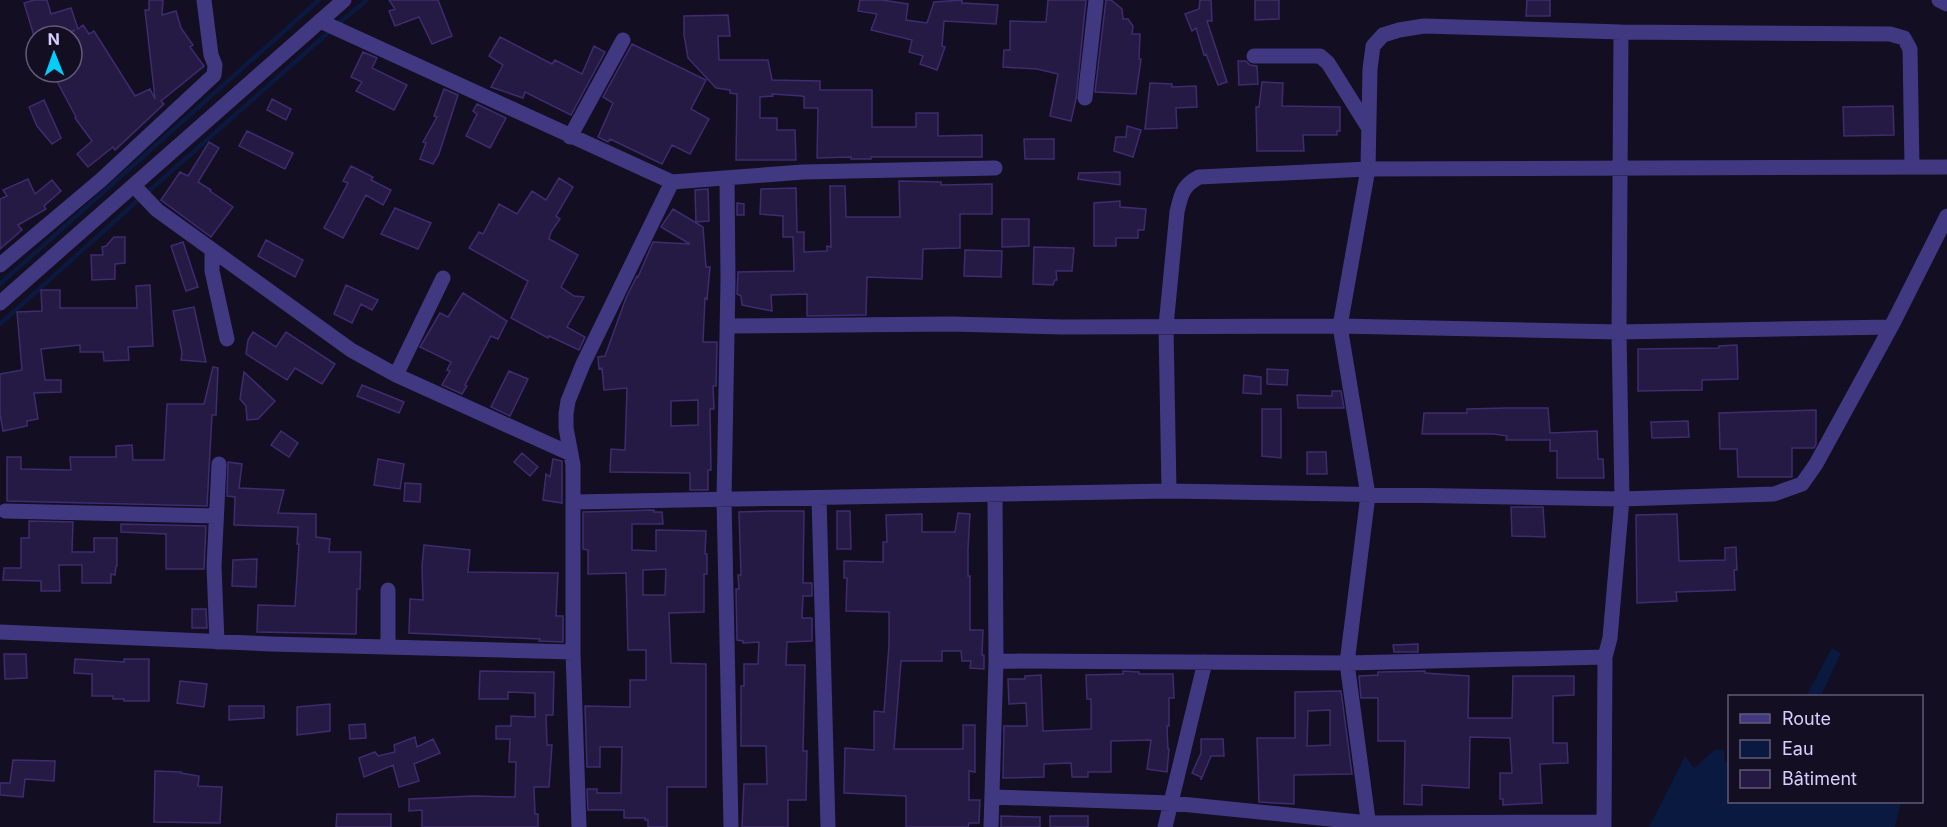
<svg xmlns="http://www.w3.org/2000/svg" width="1947" height="827" font-family="Inter,sans-serif">
<style>
.water{fill:#0a193f}
.lines{fill:none;stroke-linecap:round;stroke-linejoin:round}
.stream{stroke:#0a193f;stroke-width:4.5}
.building{fill:#251a43;stroke:#3e2c6f;stroke-width:1.5;fill-rule:evenodd}
.minor{stroke:#403981;stroke-width:15}
.tertiary{stroke:#403981;stroke-width:15}
</style>
<rect width="100%" height="100%" fill="#130e22"/>
<path class="water" d="M1832,648L1841,653L1821,696H1806Z
M1714,750H1724L1725,762L1729,763L1730,802H1901L1895,827H1649L1685,756L1694,768Z"/>
<g class="lines">
<path class="stream" d="M340,22L367,0
M150,190L329,32
M0,284L319,0
M0,324L137,201"/>
</g>
<path class="building" d="M34,0H47L51,14L71,8L78,29L83,25L89,34L94,31L135,96L150,89L155,99L145,10H149V0H163L162,15L176,11L181,28L193,45L190,47L204,66L161,101L164,104L115,150L113,147L88,167L77,154L92,141L75,118L76,117L52,72H72V32L75,30L57,36H34L24,3Z
M389,0H438L452,36L432,44L419,17L395,26L389,11L395,9Z
M860,0H882L908,4L906,20L927,23L934,2L962,0V3L998,5L996,24L944,21L942,46L945,47L937,70L920,64L923,56L909,52L912,40L871,30L877,14L858,11Z
M1048,0H1086L1076,99L1071,121L1050,116L1058,74L1037,69L1003,67L1004,50H1010V21L1046,22Z
M1106,0H1111L1122,9L1123,19H1128L1133,26L1132,34H1140L1139,59H1141L1136,94L1095,92Z
M1200,0H1211L1212,21H1207L1227,82L1218,85L1206,54L1204,55L1196,28L1192,31L1185,14L1199,9Z
M1255,0H1279V19L1255,20Z
M1527,0H1550V16H1526Z
M728,15L730,36H718L719,60H768L772,80L820,81V90H872V127H916V113H938V136L982,135V157H871V159H851V157L817,158L818,108H804V97L802,96L772,94L773,96L760,97V118H777V130H795L796,160H736L737,94L730,93V90L716,88L688,58L684,35V16Z
M500,37L552,64L555,60L582,74L594,46L605,52L571,115L525,92L523,98L491,87L503,65L489,56Z
M632,44L706,80L691,109L709,119L690,154L672,145L662,164L610,139L608,142L598,137L613,103L603,97Z
M363,52L377,58L372,68L407,85L394,110L356,91L362,82L351,77Z
M1238,61H1246L1250,65L1257,66L1258,84L1239,85Z
M1262,82L1283,83L1282,106L1340,107V131H1337V135H1303L1304,151H1257L1256,107H1259Z
M1150,83L1172,84V87L1196,86L1197,107L1176,108L1177,128L1145,129Z
M444,89L458,95L439,154L433,164L420,159L426,143L423,142L437,117L434,116Z
M272,99L291,109L286,120L267,110Z
M44,100L61,138L52,144L37,126L29,107Z
M477,104L506,118L490,148L466,136L477,114L473,111Z
M1893,106L1894,135L1844,136L1843,107Z
M1127,126L1141,130L1133,157L1114,151L1116,137H1126Z
M247,131L293,153L285,169L239,146Z
M1024,139H1054V159H1025Z
M209,142L219,148L198,182L211,190L210,191L233,207L211,237L161,200L180,172L188,176Z
M351,166L373,177L371,180L391,190L383,205L366,195L343,238L324,228L348,183L343,181Z
M1120,172V185L1078,179L1079,173Z
M559,178L573,187L556,216L560,219L551,232L549,239L578,255L561,287L574,296L584,297L567,327L585,337L579,350L549,336L548,338L511,318L528,281L469,248L479,232L483,234L499,204L517,214L532,191L546,200Z
M28,179L35,194L52,180L61,191L44,206L46,209L18,225L22,230L0,249V199L7,196L3,190Z
M899,181L941,182V185L992,184V214H960V248L923,249L922,279L867,277L866,315L807,316V294L771,295L772,311L742,305L741,296L737,294L738,272L794,271L793,237H783V216L760,214L761,189L796,188L797,232H804V252L827,251V246L831,247L830,186H845L846,217H900Z
M708,189L709,221L696,222L695,190Z
M1120,201V207L1146,209L1144,230H1138V238H1116V246H1094V203Z
M737,203L744,204V215H737Z
M395,208L431,223L418,249L381,234Z
M673,209L703,227L706,267H710L707,299L705,298L703,342H717L716,386H713L714,409H710L711,470H708V490H690V473L610,472L611,449L625,450L627,388L604,390L602,368L599,369L598,357L605,356L626,298L637,276L638,277L653,242L690,244L661,227ZM698,400V425L671,426V401Z
M1002,219H1029V246L1002,247Z
M114,237H125V263L115,264V279L92,280L91,255H103L102,247L106,246Z
M266,240L303,260L295,277L258,256Z
M183,242L198,287L186,291L171,246Z
M1034,247L1074,248L1072,271H1056L1057,280H1055L1053,285L1033,284Z
M965,250L1002,251L1001,277L964,276Z
M150,285L153,346L128,347L129,360L104,361L103,352H80V345L41,349L45,380H61V392L34,393L38,419L27,421V426L3,431L0,414V374L22,370L17,312L42,311L41,290H60V308H137L136,286Z
M346,285L378,300L372,310L361,304L352,323L334,314Z
M463,293L507,321L498,339L491,336L465,385L467,386L462,394L442,385L450,371L447,370L451,362L420,347L440,313L448,317Z
M194,307L206,362L181,360L182,352L173,311Z
M253,332L276,347L286,332L335,364L322,384L295,368L287,380L246,354L248,340Z
M1737,345L1738,379L1702,380V390L1638,391V349L1719,348V346Z
M213,367L218,368L216,415H212L207,506L7,501V457H21V469L71,470L70,457H116V446L132,445L133,460H164L167,404H204Z
M1267,369L1288,370L1287,385L1267,384Z
M509,371L528,379L510,416L491,407Z
M244,372L275,401L258,419L247,420L246,406L240,399Z
M1244,375L1261,377V394L1243,393Z
M362,385L404,402L399,413L357,396Z
M1332,391H1341L1344,408H1298L1297,395L1332,396Z
M1506,408H1548L1550,433L1597,431L1598,459H1603L1604,478H1557V451H1550V440H1506L1507,436L1494,434H1422L1424,413H1467V409Z
M1262,409H1281V458L1262,456Z
M1816,410V444L1814,448H1792V477H1738L1737,449H1720L1719,413Z
M1688,421L1689,437L1652,438L1651,422Z
M281,431L298,443L289,457L271,445Z
M1307,452H1326L1327,474H1307Z
M522,453L538,467L530,476L514,462Z
M378,459L404,464L400,489L374,485Z
M553,459L562,461V503L543,500L546,474L550,477Z
M228,462L242,464L239,488L284,490L278,513L316,514V537L330,539L329,552H361L360,589H357L356,634L257,632L258,605L295,606L299,544H297L298,527L234,525L235,497L227,496Z
M405,483L421,484L420,502L404,501Z
M1511,507H1543L1545,537L1512,536Z
M654,510V512H662L663,524H632V550L656,551V530L706,531L705,554H707V574H704V612L669,613L671,663L706,664V787H667V827H648V820H645V818H624V810H588L587,789H597V793H621L622,747H600V767H587L585,706L630,707V680H646V650H628L626,573L588,574V550L583,549V512ZM666,569L665,595H643V570Z
M773,511H804L803,583H812V596H803L802,618H812V641L787,642L786,665H805L803,751H807L806,800H788V827H742L744,784H767L766,746H741V686H744V664H758L759,642L743,643V641L737,640L736,589H739L738,575H741L739,512Z
M837,511H850L851,549H837Z
M958,513L970,514L968,549V576H970V630H983L982,655H984V669L970,668L971,661H962L961,651H942V661H901L894,749H963V725H975V772L969,771V800H980L979,823H969L968,827H906V796L844,793L845,748L874,750V711L884,712L889,645V612L846,611L847,578H844V561L883,562V542H887L886,515L922,514V532H955Z
M1677,514L1679,561L1725,560V548L1736,547L1737,570H1734L1735,590L1676,592L1677,601L1637,603L1636,515Z
M29,521L73,522L72,552H94V538H117V566H116L115,575L111,574V583H82V565H59L60,591H41V581L3,580L4,568H21V538H29Z
M121,524L206,526L204,569H166V534L121,532Z
M424,545L470,550L468,572L558,573L556,616H563V642L539,641L540,639L409,633L410,599L423,600L422,566Z
M257,559L256,587L232,586L233,560Z
M192,609H206L207,628H192Z
M1418,644V652H1394L1393,645Z
M4,654H26L27,678L5,679Z
M75,659L124,662V659H149V701H124V699H113V696H92V674L74,673Z
M480,671L554,672L553,715H546L547,745H552L549,787H534L535,814H538V827H422V810L409,811V799L474,796L515,797L516,762H509L510,739H496V726H511V716L535,717V693L508,692V699H479Z
M1123,671L1139,672V674H1173L1174,698H1169V726H1167L1168,749H1169L1167,772L1147,769L1151,740L1111,741V772H1088V777H1072L1071,763L1044,764V777L1003,778L1004,726H1027L1026,703L1009,704L1008,679H1025V676L1041,675L1043,731L1091,729V699H1087L1086,675L1123,674Z
M1425,671V673L1469,676L1468,718H1512L1513,676H1574V695L1553,696V743H1567L1568,763L1540,764L1542,803L1503,805V799H1500V773H1512L1510,738L1470,737L1469,788L1422,785V805L1404,804L1405,741H1378V698H1361L1359,676L1378,675V672Z
M180,681L207,684L204,707L177,703Z
M1341,691L1352,774L1294,775V804L1259,802L1257,738H1295V692ZM1330,710V745L1307,746L1308,711Z
M330,704V731L297,735V707Z
M229,706H264V718L229,720Z
M365,724L366,738L350,739L349,725Z
M415,737L417,747L433,739L440,753L414,764L419,781L399,787L393,765L364,777L359,758L375,752L378,756L395,752L394,745Z
M1201,739H1223L1224,756H1211L1201,780V777L1192,773L1201,753Z
M13,760L55,761L54,781L25,779L23,797L0,795V783H10Z
M155,771L181,772V773L199,776L198,786L222,787L220,823L154,822Z
M337,814H391V827H336Z
M1001,816L1040,817V827H1001Z
M1050,816H1088V827H1050Z"/>
<g class="lines">
<path class="minor" d="M320,21L672,182L803,172L995,168
M1254,56H1320L1328,63L1368,127
M1085,98L1096,0
M570,137L623,40
M727,178L728,280L724,499L731,827
M134,186L157,210L351,350L396,375L571,454
M212,250V271L227,339
M0,265L101,180L214,75L215,65L211,55L204,0
M728,326L951,324L1062,327L1340,326L1619,332L1891,327
M396,375L443,278
M1169,491L1166,326L1177,212C1181,195 1182,186 1199,177L1368,169L1947,167
M819,498L828,827
M573,502L1169,491L1622,499L1774,494L1802,484L1816,464L1891,327L1947,216
M5,511L216,516
M0,632L271,644L573,652
M217,642L214,566L219,464
M388,647V590
M996,661L1347,663L1605,657
M992,797L1171,803L1369,823L1604,822
M579,827L573,652V465L566,428V414L568,401L583,364L672,182
M991,827L996,661L995,495
M1165,827L1205,662
M1369,827L1347,663L1368,495L1340,326L1368,169L1370,69L1373,46L1383,35L1399,30L1424,26L1621,32L1890,34L1904,38L1910,49L1912,167
M1604,827L1605,657L1610,638L1622,499L1619,332L1621,32"/>
<path class="tertiary" d="M1939,0L1947,4
M0,303L344,0"/>
</g>
<rect x="1728" y="695" width="195" height="108" fill="#130e22" stroke="#625b7a" stroke-width="1.5"/>
<rect x="1740" y="714" width="30" height="9" fill="#403981" stroke="#625b7a" stroke-width="1.5"/>
<text x="1782" y="725" font-size="18" fill="#d8cfff">Route</text>
<rect x="1740" y="740" width="30" height="18" fill="#0a193f" stroke="#625b7a" stroke-width="1.5"/>
<text x="1782" y="755" font-size="18" fill="#d8cfff">Eau</text>
<rect x="1740" y="770" width="30" height="18" fill="#251a43" stroke="#625b7a" stroke-width="1.5"/>
<text x="1782" y="785" font-size="18" fill="#d8cfff">Bâtiment</text>
<g transform="translate(54 54) rotate(359)"><circle r="28" fill="#130e22" stroke="#625b7a" stroke-width="1.5"/>
<path d="M0-4.5L10 22L0 15L-10 22Z" fill="#01cff9"/>
<text y="-9" font-size="16" font-weight="bold" text-anchor="middle" fill="#d8cfff">N</text>
</g>
</svg>
